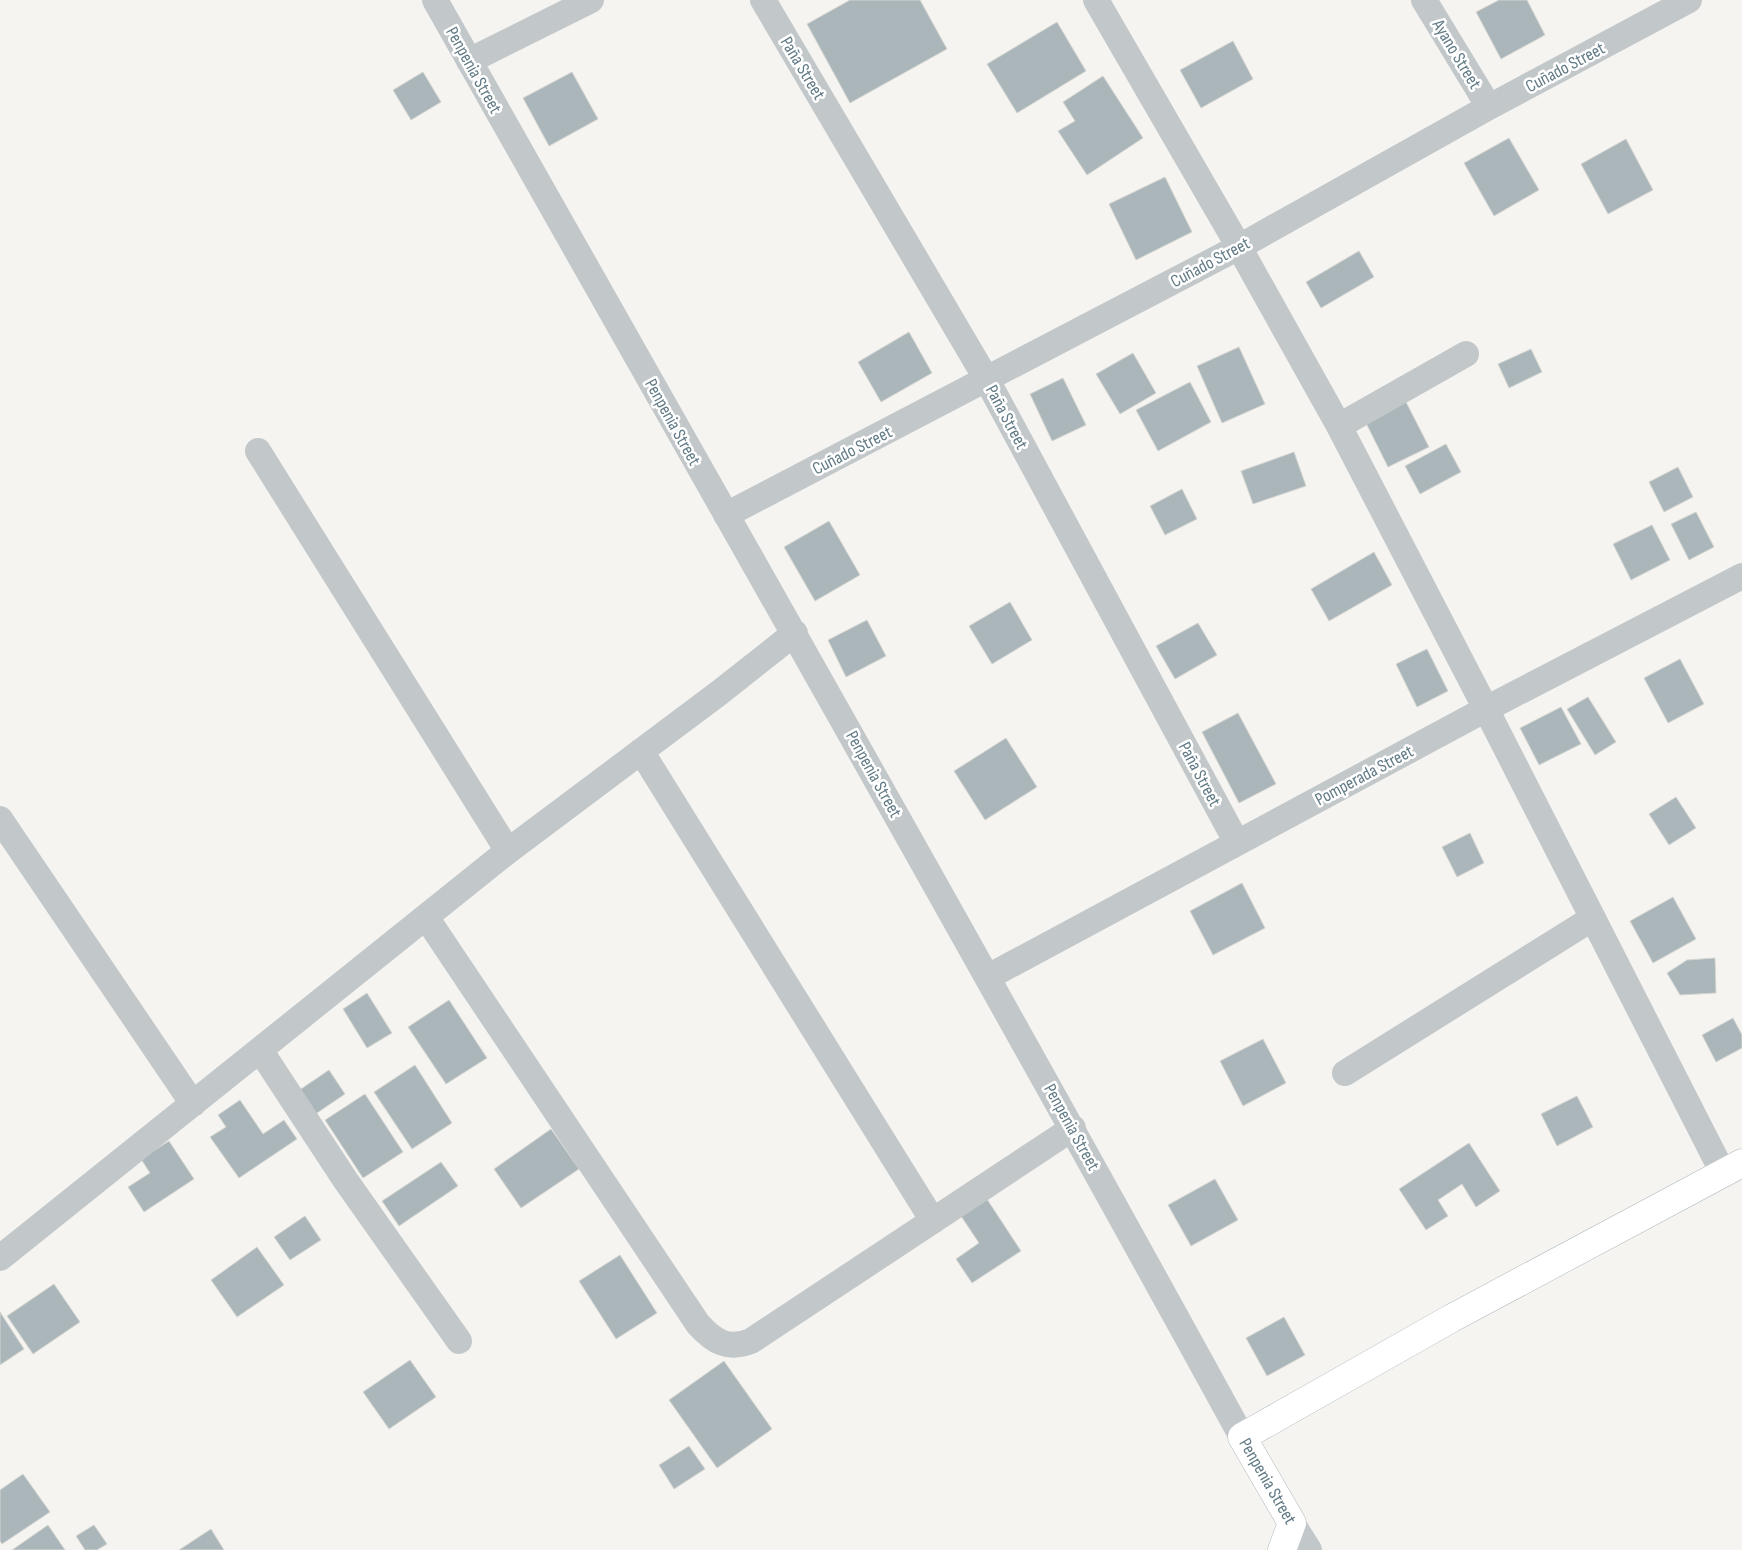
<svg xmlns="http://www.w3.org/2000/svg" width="1742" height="1550" font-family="'Sofia Sans Condensed',sans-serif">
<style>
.building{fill:#aab6b9;stroke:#d6d6d3}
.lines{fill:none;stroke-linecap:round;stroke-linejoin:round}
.secondary-casing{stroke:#b4bbbe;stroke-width:29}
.street{stroke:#c2c7ca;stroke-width:26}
.secondary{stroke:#fff;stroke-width:28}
.labels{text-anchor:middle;stroke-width:5;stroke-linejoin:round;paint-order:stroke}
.street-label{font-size:18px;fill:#617a85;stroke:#fff}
</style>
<rect width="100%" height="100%" fill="#f5f4f0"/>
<path class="building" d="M850,0H920L947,49L850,103L807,24Z
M1499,0H1527L1545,35L1501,59L1476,12Z
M1057,22L1086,71L1017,113L987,64Z
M1233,41L1253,79L1201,108L1180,70Z
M423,72L441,102L411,120L393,90Z
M572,72L598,119L549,146L523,98Z
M1103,76L1143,138L1087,175L1058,131L1075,121L1063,102Z
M1509,138L1539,190L1494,216L1464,163Z
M1626,139L1653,190L1608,214L1581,164Z
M1165,177L1192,232L1136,260L1109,204Z
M1359,251L1374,277L1321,308L1306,282Z
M909,332L932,373L881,402L858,362Z
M1239,347L1265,404L1222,423L1197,366Z
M1531,349L1542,372L1509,388L1498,364Z
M1133,353L1156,393L1120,414L1096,374Z
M1063,378L1086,425L1052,441L1030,394Z
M1190,382L1211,422L1158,451L1136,410Z
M1406,402L1429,447L1388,467L1366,423Z
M1446,444L1461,472L1420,494L1405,466Z
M1294,452L1306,486L1253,504L1241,471Z
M1678,467L1693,497L1664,512L1649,482Z
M1182,489L1197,519L1165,535L1150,506Z
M1696,512L1714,547L1689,560L1671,524Z
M829,521L860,575L815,601L784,547Z
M1652,525L1670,560L1631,580L1613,544Z
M1374,552L1392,585L1329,621L1311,589Z
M1010,602L1032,640L992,664L969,626Z
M867,620L886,656L846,677L828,640Z
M1198,623L1217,655L1175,679L1156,646Z
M1427,649L1448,691L1417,707L1396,664Z
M1680,659L1704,704L1668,723L1644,678Z
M1588,697L1616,742L1595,755L1567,709Z
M1561,707L1581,744L1539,765L1520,728Z
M1238,713L1276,784L1239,803L1202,732Z
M1006,738L1037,787L985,820L954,771Z
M1676,797L1696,828L1669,845L1649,814Z
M1470,833L1484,863L1457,877L1442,847Z
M1242,883L1265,928L1213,955L1190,911Z
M1673,897L1696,939L1653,963L1630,921Z
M1715,958L1716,993L1680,995L1667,973L1687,960Z
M367,993L392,1033L367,1048L343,1009Z
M449,1000L487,1058L446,1084L408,1027Z
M1733,1018L1742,1035V1048L1716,1062L1702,1035Z
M1263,1039L1286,1083L1243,1106L1220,1061Z
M415,1065L452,1123L412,1149L374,1092Z
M329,1070L345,1094L314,1115L298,1091Z
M365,1094L403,1152L363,1178L325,1120Z
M1577,1096L1593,1127L1557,1146L1541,1114Z
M240,1100L263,1134L284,1120L297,1139L239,1178L210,1137L226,1127L218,1115Z
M551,1129L579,1169L521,1208L494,1169Z
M169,1141L194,1179L144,1212L128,1187L150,1173L141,1159Z
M1469,1143L1500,1191L1476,1207L1462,1184L1438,1200L1448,1216L1426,1230L1399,1189Z
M441,1162L458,1186L399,1226L382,1201Z
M1215,1179L1238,1220L1191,1246L1168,1205Z
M981,1190L1021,1251L972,1283L956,1259L979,1243L955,1207Z
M305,1216L321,1240L290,1260L274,1237Z
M257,1247L284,1285L237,1317L211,1280Z
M620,1255L657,1313L616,1339L579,1281Z
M54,1284L80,1322L33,1354L7,1316Z
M0,1312L24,1349L0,1365Z
M1284,1317L1305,1355L1267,1376L1246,1338Z
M410,1360L436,1397L389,1429L363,1392Z
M724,1361L772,1429L717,1468L669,1400Z
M689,1446L705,1469L674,1489L659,1465Z
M23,1474L50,1512L2,1544L0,1541V1490Z
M48,1525L65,1550H12Z
M94,1525L107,1544L97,1550H85L76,1536Z
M211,1529L224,1550H179Z"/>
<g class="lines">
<g class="secondary-casing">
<path id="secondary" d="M1282,1550L1292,1523L1242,1437L1452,1318L1742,1163"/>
</g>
<path class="street" d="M435,0C705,478 978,955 1242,1437
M763,0L987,380L1237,843
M1096,0L1239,247L1339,426L1486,709L1723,1173
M1424,0L1489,107
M469,61L591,0
M1339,426L1466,354
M258,451L508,851
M726,515L1239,247L1489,107L1689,0
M641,751L933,1221
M0,819L193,1104
M426,917L698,1324C714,1342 728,1350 751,1341L1073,1128
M988,977L1486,709L1742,576
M260,1050L346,1181L459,1341
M1345,1073L1593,918
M0,1258L508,851L719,693L795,633
M1292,1523L1309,1550"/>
<use href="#secondary" class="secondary"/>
</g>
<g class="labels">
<g class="street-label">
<text transform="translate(1457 54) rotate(59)" y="6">Ayano Street</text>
<text transform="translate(1565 67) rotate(-28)" y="6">Cuñado Street</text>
<text transform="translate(803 68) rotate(59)" y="6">Paña Street</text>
<text transform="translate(474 70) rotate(61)" y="6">Penpenia Street</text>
<text transform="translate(1210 262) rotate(-28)" y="6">Cuñado Street</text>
<text transform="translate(1007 417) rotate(62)" y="6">Paña Street</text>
<text transform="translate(673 422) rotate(61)" y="6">Penpenia Street</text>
<text transform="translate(852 450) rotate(-27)" y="6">Cuñado Street</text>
<text transform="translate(874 774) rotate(61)" y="6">Penpenia Street</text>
<text transform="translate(1200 774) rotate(62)" y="6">Paña Street</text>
<text transform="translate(1364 775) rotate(-28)" y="6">Pomperada Street</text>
<text transform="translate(1072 1127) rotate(61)" y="6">Penpenia Street</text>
<text transform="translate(1268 1481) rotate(60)" y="6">Penpenia Street</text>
</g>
</g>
</svg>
